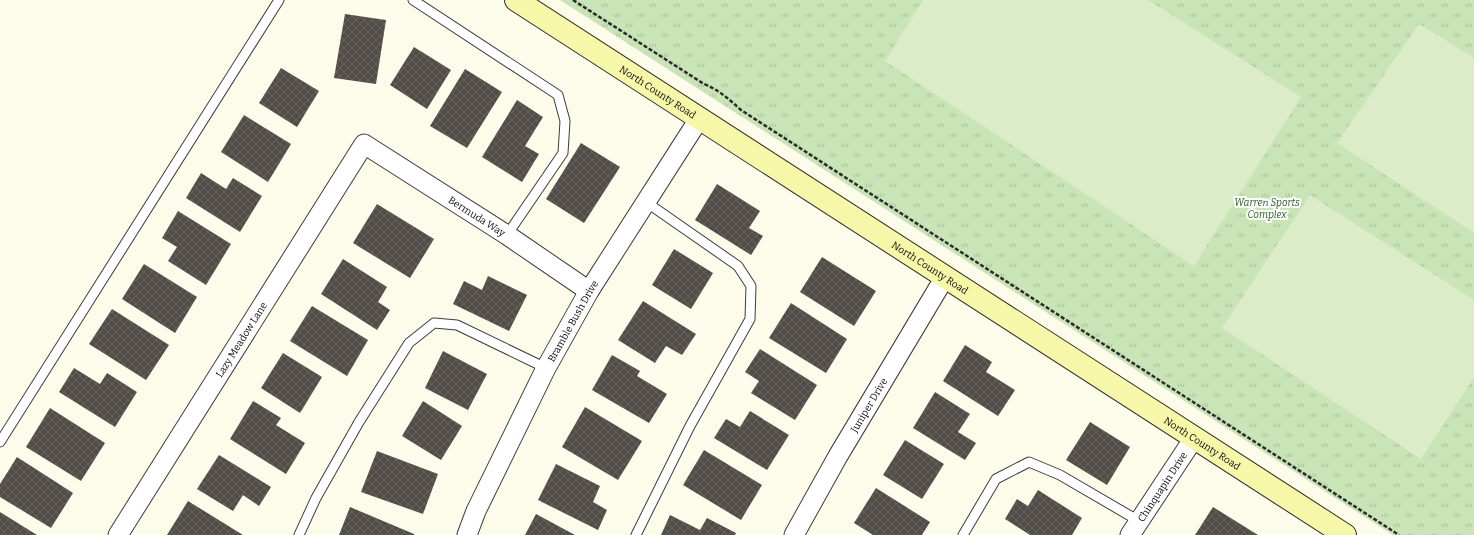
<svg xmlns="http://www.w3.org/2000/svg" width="1474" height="535" font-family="Bitter,serif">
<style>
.park{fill:url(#park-tufts)}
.pitch{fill:#dcecc8}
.building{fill:url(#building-cross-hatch)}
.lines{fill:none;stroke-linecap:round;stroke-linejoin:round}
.lane-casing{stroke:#3d3d3d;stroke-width:11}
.street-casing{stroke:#3d3d3d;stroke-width:21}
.secondary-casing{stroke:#2c2c2c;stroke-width:24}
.path{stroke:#2c2c2c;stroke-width:2.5;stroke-dasharray:4 2;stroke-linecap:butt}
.lane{stroke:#fff;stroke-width:9}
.street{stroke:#fff;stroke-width:19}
.secondary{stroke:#f7f7aa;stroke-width:22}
.labels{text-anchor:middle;stroke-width:4;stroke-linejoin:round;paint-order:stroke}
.street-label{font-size:10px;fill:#0a0a0a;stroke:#fff}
.park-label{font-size:10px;font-style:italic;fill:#275b22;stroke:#fff}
</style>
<defs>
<pattern id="park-tufts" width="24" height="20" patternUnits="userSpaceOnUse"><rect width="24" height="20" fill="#c9e4b7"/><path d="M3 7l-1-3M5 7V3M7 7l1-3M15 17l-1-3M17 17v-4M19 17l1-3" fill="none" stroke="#abc29c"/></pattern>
<pattern id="building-cross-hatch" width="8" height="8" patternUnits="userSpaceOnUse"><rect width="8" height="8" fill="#524d48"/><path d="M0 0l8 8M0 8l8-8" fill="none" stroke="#66625e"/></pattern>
</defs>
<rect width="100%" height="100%" fill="#fdfbe9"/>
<path class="park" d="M560,0H1474V535H1393Z"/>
<path class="pitch" d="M923,0H1148L1301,97L1194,266L885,61Z
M1419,24L1474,58V233L1337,143Z
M1310,195L1474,300V377L1421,459L1222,328Z"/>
<path class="building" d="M345,14L386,20L376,84L334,78Z
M414,47L451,70L427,109L390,85Z
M281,68L319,91L297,127L259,103Z
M465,69L502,92L467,148L430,126Z
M517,100L543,117L525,146L539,154L522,182L482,157Z
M244,115L291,144L268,182L221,152Z
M581,143L620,167L584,223L546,199Z
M201,173L226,189L233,178L262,196L240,232L186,198Z
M717,184L760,211L749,228L763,236L751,255L695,220Z
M377,204L434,239L410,278L353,243Z
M178,211L231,244L206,285L168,261L177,247L162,238Z
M674,249L713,273L691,309L652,285Z
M822,257L876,291L854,326L800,292Z
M343,259L387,287L378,302L390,310L377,330L321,294Z
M144,264L197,297L175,333L122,299Z
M488,276L527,295L509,331L453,304L464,281L482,290Z
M643,301L696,334L682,355L666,346L655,363L618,340Z
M791,303L847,339L826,373L769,338Z
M312,306L368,340L347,376L290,341Z
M112,309L169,345L146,380L89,344Z
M965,345L992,362L986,372L1015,390L998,416L943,381Z
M760,349L817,385L795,420L751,393L759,381L745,372Z
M443,351L487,374L468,410L425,388Z
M283,353L322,377L300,413L261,388Z
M612,355L640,371L637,376L667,394L649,423L592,390Z
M74,368L100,384L107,373L137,392L115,427L59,392Z
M935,392L970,414L958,432L976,443L965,460L913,428Z
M253,401L281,418L276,425L305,443L286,474L230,439Z
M423,401L462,426L441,460L402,436Z
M585,407L642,441L618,480L562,447Z
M50,408L105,443L81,481L26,447Z
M750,411L789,435L767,470L714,438L726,419L740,427Z
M1090,422L1130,447L1107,485L1066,460Z
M905,440L944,464L922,499L883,475Z
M704,450L762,485L741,520L683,485Z
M377,451L438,474L423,514L361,492Z
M219,455L271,487L259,506L243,495L233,511L197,489Z
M17,457L73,493L51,528L0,497V484Z
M556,464L600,486L593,502L607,510L598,530L538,500Z
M876,488L930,522L922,535H873L854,523Z
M1038,490L1082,518L1072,535H1030L1005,519L1017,499L1028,506Z
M188,501L243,535H167Z
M350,507L414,534V535H339Z
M1213,507L1258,535H1195Z
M0,512L37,535H0Z
M536,514L575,535H525Z
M670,515L700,530L707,518L736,533L735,535H661Z"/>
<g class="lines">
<g class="lane-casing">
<path id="lane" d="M413,0L558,95L565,121L563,153L507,235
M0,442L279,0
M299,535L316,498L359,422L409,343L434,323L457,325L546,368
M636,535L690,426L750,319L751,286L738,266L646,202
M963,535L996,479L1029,462L1060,475L1139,521"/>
</g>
<g class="street-casing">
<g id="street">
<path id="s1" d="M118,535L364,144L507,235L589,291"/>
<path id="s2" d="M467,535L476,511L546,368L589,291L699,119"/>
<path id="s3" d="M794,535L838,456L945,277"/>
<path id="s4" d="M1130,535L1194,438"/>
</g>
</g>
<g class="secondary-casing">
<g id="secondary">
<path id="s5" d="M516,0L1345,535"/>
</g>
</g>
<path class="path" d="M573,0L704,84C719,90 729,99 741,110L1399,535"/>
<use href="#lane" class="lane"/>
<use href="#street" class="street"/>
<use href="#secondary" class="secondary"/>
</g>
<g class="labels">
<g class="street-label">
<text dy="4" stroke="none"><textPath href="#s5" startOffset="169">North County Road</textPath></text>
<text dy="4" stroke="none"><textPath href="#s1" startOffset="596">Bermuda Way</textPath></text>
<text dy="4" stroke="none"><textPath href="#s5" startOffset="493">North County Road</textPath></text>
<text dy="4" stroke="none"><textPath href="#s2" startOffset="239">Bramble Bush Drive</textPath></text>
<text dy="4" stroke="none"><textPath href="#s1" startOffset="231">Lazy Meadow Lane</textPath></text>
<text dy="4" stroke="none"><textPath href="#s3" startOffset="150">Juniper Drive</textPath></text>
<text dy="4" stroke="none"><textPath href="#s5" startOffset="817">North County Road</textPath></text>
<text dy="4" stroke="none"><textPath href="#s4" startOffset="58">Chinquapin Drive</textPath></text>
</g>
<g class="park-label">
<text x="1267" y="206">Warren Sports<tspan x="1267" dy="12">Complex</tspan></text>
</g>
</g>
</svg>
